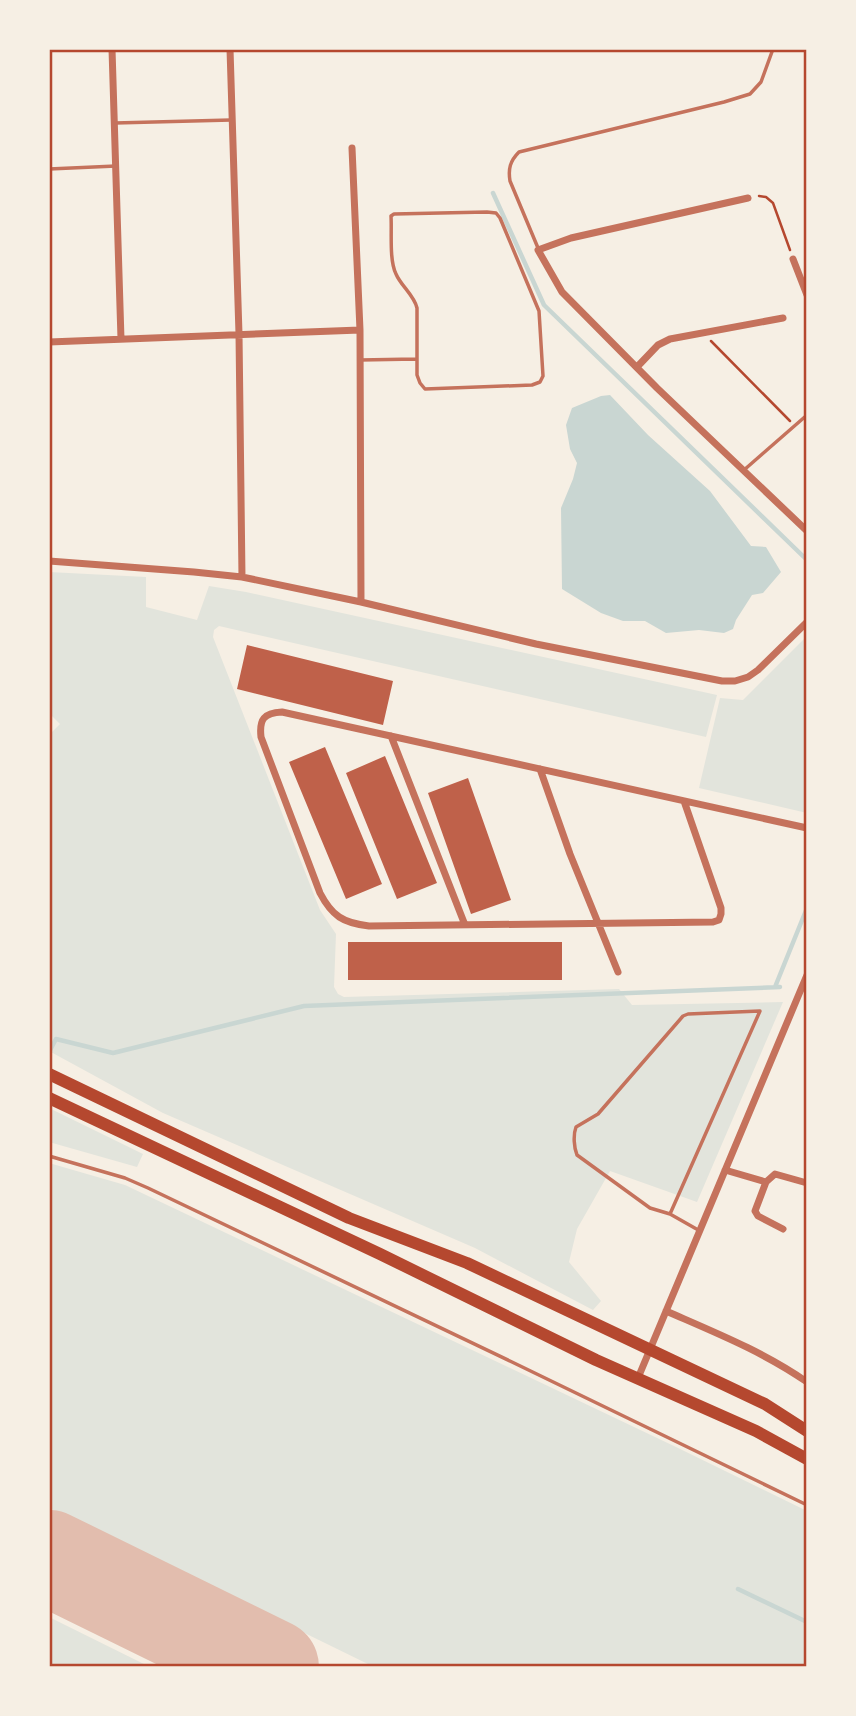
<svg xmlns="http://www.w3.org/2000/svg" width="856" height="1716" font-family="Signika,sans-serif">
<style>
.green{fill:#e2e4dc}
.water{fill:#c9d6d2}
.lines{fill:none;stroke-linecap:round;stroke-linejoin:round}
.stream{stroke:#c9d6d2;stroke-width:4.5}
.runway{stroke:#e2bdae;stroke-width:96}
.building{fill:#bf614a}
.path{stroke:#b5482f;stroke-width:2.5}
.service{stroke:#c5725c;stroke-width:3.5}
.minor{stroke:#c5725c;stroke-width:7}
.primary{stroke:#b5482f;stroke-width:12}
.neatline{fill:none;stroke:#b5482f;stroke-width:2.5}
</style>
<rect width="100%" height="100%" fill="#f6efe4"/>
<path class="green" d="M49,572L146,577V607L197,620L209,586L246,592L717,695L706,737L219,626L214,630L213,637L320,910L336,934L334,987L338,994L344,997L619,989L632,1005L783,1002L697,1202L610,1171L577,1229L569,1262L601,1301L593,1310L475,1248L163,1113L49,1051V735L60,724L49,713Z
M807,636V813L699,788L720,698L743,700Z
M49,1108L143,1154L137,1167L49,1142Z
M49,1163L125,1185L676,1447L807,1511V1667H374L49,1508Z
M49,1617L150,1667H49Z"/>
<path class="water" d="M610,395L648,435L710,491L751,546L766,547L781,572L763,593L752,595L736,620L733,629L724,633L699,630L666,633L645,621H623L601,613L562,589L561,508L573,479L577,463L570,449L566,425L572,408L601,396Z"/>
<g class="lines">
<path class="stream" d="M493,193L544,305L807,560
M775,987L807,908
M49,1052L56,1039L113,1053L304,1006L780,987
M738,1589L807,1622"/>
<path class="runway" d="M49,1558L271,1667"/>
</g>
<path class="building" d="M247,645L393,681L383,725L237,689Z
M325,747L382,884L346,899L289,762Z
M385,756L437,883L397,899L346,773Z
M468,778L511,900L471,914L428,793Z
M348,942H562V980H348Z"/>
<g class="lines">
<path class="path" d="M759,196L766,197L773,203L790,250
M711,341L790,421"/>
<path class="service" d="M115,123L231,120
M49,169L116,166
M487,212L496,213L500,218L539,311L543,376L540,382L532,385L425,389L420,383L417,375V308C414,295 401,286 396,274C389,260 392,232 391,216L394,214Z
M538,248L510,181C508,169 510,161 519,152L724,102L750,94L761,82L773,49
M360,360L416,359
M744,470L807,415
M49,1156L125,1178L148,1188L512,1362L807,1505
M670,1214L650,1208L577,1155C574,1148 573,1135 576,1127L598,1114L683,1016L688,1014L760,1011L670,1214L700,1231"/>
<path class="minor" d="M112,49L121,339
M230,49L239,334L242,577
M352,148L360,330L361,602
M748,198L571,238L538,250L562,292L657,388L807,531
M793,259L807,295
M49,342L360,330
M637,367L658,345L670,339L783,318
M49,561L194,572L242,577L361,602L536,644L722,681H735L748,677L758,670L807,622
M391,736L465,925
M540,769L570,854L618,972
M684,801L721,908V914L719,920L713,922L369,926C343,923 332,916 320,893L261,737C259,719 264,713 282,712L807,828
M725,1170L766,1182L775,1174L807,1183
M766,1182L755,1211L758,1216L783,1229
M666,1311C714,1332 764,1352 807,1382
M638,1378L807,975"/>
<path class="primary" d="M49,1074L349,1218L467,1263L765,1404L807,1431
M49,1098L380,1254L596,1360L756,1431L807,1459"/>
</g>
<rect width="856" height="1716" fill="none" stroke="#f6efe4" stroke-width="102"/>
<rect x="51" y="51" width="754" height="1614" class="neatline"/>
</svg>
